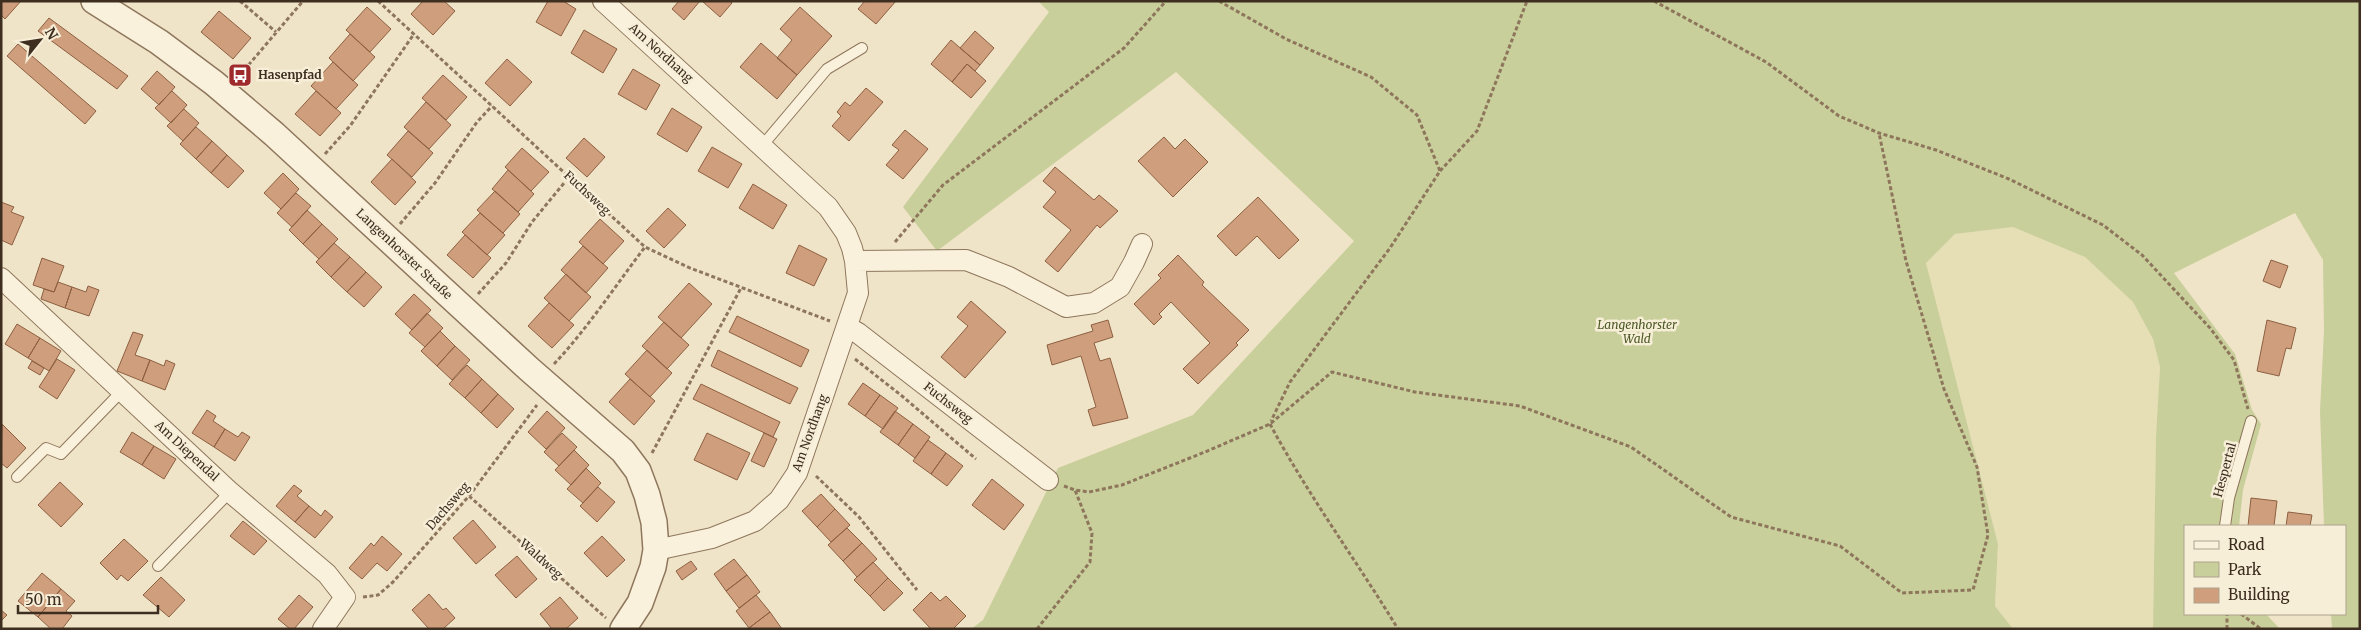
<svg xmlns="http://www.w3.org/2000/svg" width="2361" height="630" font-family="Merriweather,serif">
<style>
.farmland{fill:#e6deb5}
.green{fill:#c9cf9b}
.building{fill:#cf9f7d;stroke:#8d5f41}
.lines{fill:none;stroke-linecap:round;stroke-linejoin:round}
.service-casing{stroke:#8d765c;stroke-width:12}
.minor-casing{stroke:#8d765c;stroke-width:22}
.tertiary-casing{stroke:#8d765c;stroke-width:28}
.path{stroke:#8d765c;stroke-width:3;stroke-dasharray:4 2.5;stroke-linecap:butt}
.service{stroke:#faf1dc;stroke-width:10}
.minor{stroke:#faf1dc;stroke-width:20}
.tertiary{stroke:#faf1dc;stroke-width:25}
.labels{text-anchor:middle;stroke-width:5;stroke-linejoin:round;paint-order:stroke}
.street-label{font-size:12px;fill:#3d2e20;stroke:#f7eed8}
.poi-label{font-size:12px;font-weight:bold;fill:#3d2e20;stroke:#f7eed8;text-anchor:start}
.park-label{font-size:12px;font-style:italic;fill:#4d5a26;stroke:#f7eed8}
</style>
<rect width="100%" height="100%" fill="#f0e4c8"/>
<path class="farmland" d="M2013,227L2085,257L2133,302L2153,339L2160,367L2156,436L2153,629H2013L1995,606L1998,544L1926,263L1955,234Z"/>
<path class="green" d="M1038,1H2360V629H2332L2331,614H2345V526H2324L2320,411L2324,331L2323,260L2295,213L2174,273L2235,354L2252,410L2261,424L2243,490L2239,526H2185V614H2266L2280,629H2153L2156,436L2160,367L2153,339L2133,302L2085,257L2013,227L1955,234L1926,263L1998,544L1995,606L2013,629H971L983,620L1058,468L1193,415L1354,241L1176,72L937,251L903,207L1049,12Z"/>
<path class="building" d="M1,1H21L5,19L1,15Z
M423,1H444L455,11L433,35L411,14Z
M548,1H563L576,9L561,36L536,22Z
M679,1H700L684,20L672,9Z
M702,1H730L732,3L720,17Z
M865,1H896L876,24L858,9Z
M367,7L391,29L370,52L346,30Z
M800,7L832,36L797,75L777,58L792,40L780,29Z
M219,11L251,38L233,59L201,32Z
M49,18L128,76L117,89L38,31Z
M584,30L617,49L603,73L571,53Z
M975,31L994,48L980,65L960,48Z
M350,34L375,57L353,81L329,58Z
M951,40L980,65L975,71L967,64L952,82L931,64Z
M761,43L797,75L777,99L740,67Z
M18,44L96,111L85,124L7,56Z
M507,59L532,82L510,106L485,83Z
M333,62L358,85L336,109L311,86Z
M967,64L986,81L971,98L952,82Z
M633,69L660,85L646,110L618,94Z
M157,71L175,87L159,105L141,89Z
M443,75L467,97L446,120L422,98Z
M866,88L883,102L849,141L832,126L841,116L837,112L845,102L850,106Z
M172,91L187,105L171,123L155,108Z
M316,91L341,113L320,136L295,114Z
M426,102L451,125L429,149L404,127Z
M672,108L702,127L687,152L657,134Z
M184,109L199,123L183,141L167,126Z
M196,127L212,141L196,159L180,144Z
M905,130L928,149L903,179L886,165L899,150L892,145Z
M408,131L433,153L412,177L387,155Z
M1164,137L1175,149L1185,139L1208,162L1173,197L1138,161Z
M584,138L605,157L587,177L566,158Z
M212,141L227,155L211,173L196,159Z
M712,147L742,164L728,188L698,171Z
M522,148L549,172L531,191L505,167Z
M227,155L244,171L228,188L211,173Z
M392,159L416,182L395,205L371,182Z
M1055,167L1094,200L1099,195L1118,211L1100,228L1097,225L1058,272L1045,261L1071,230L1043,207L1056,192L1043,181Z
M508,170L534,194L518,212L492,189Z
M283,173L299,189L281,209L264,193Z
M753,184L787,205L773,229L739,208Z
M495,191L520,214L503,233L477,210Z
M296,193L311,206L292,227L277,213Z
M1258,197L1299,240L1279,259L1257,236L1236,256L1217,236Z
M1,202L14,207L11,212L24,217L12,245L1,240Z
M668,208L686,225L664,248L646,231Z
M307,210L322,224L303,244L289,230Z
M480,213L505,235L487,255L462,232Z
M600,219L624,241L603,264L579,242Z
M322,224L338,239L319,259L303,244Z
M465,235L491,258L473,278L447,255Z
M334,243L350,257L331,277L316,262Z
M799,245L827,259L814,286L786,273Z
M583,246L608,268L586,293L561,270Z
M1178,255L1204,282L1202,285L1249,330L1236,343L1238,345L1198,384L1183,369L1210,343L1171,302L1159,314L1162,317L1154,325L1134,304L1161,278L1158,275Z
M350,257L366,272L347,292L331,277Z
M42,258L64,266L54,292L33,285Z
M2271,260L2288,266L2280,288L2263,281Z
M366,272L382,287L364,307L347,292Z
M566,274L591,297L569,321L544,298Z
M58,282L72,287L65,308L41,299L44,289L54,292Z
M689,283L712,304L681,338L658,317Z
M88,286L99,290L89,316L65,308L72,287L86,292Z
M414,294L431,310L412,330L395,314Z
M971,301L1006,332L965,378L941,357L968,326L957,317Z
M549,303L574,325L552,348L528,326Z
M427,313L443,328L425,347L409,333Z
M737,316L809,350L801,367L729,332Z
M1108,320L1113,337L1094,343L1100,361L1110,358L1128,418L1093,426L1088,410L1096,407L1081,356L1052,365L1047,345L1093,331L1091,325Z
M2267,320L2296,328L2291,349L2286,348L2279,376L2257,371Z
M664,322L689,345L667,369L642,346Z
M17,324L40,338L28,358L5,344Z
M440,331L455,346L437,366L421,351Z
M133,332L143,335L135,355L150,360L142,381L117,371Z
M40,338L61,351L49,371L28,358Z
M455,346L470,360L452,380L437,366Z
M647,350L672,373L650,397L625,374Z
M718,350L798,388L790,404L711,366Z
M57,359L75,370L57,399L39,387Z
M150,360L164,366L166,360L175,364L165,390L142,381Z
M32,361L44,368L40,375L28,368Z
M467,365L482,379L465,398L449,384Z
M482,379L498,394L481,413L465,398Z
M630,379L655,401L634,425L609,402Z
M863,383L880,395L865,416L848,404Z
M701,384L780,422L773,437L693,399Z
M498,394L514,409L497,428L481,413Z
M880,395L898,408L883,429L865,416Z
M207,410L216,416L213,421L225,429L214,447L192,433Z
M547,411L565,428L546,449L528,432Z
M895,411L913,424L898,445L880,432Z
M2,424L26,448L7,468L1,463Z
M913,424L930,437L915,458L898,445Z
M225,429L238,437L242,432L250,437L235,461L214,447Z
M132,432L154,446L142,465L120,452Z
M562,433L577,447L559,466L544,452Z
M707,433L750,453L737,480L694,460Z
M764,433L777,439L764,467L751,461Z
M928,440L946,453L931,474L913,461Z
M154,446L176,459L164,479L142,465Z
M574,450L589,465L571,485L555,470Z
M946,453L963,466L947,486L931,474Z
M586,468L601,483L583,503L567,489Z
M992,479L1024,505L1004,530L972,505Z
M60,482L83,504L61,527L38,505Z
M294,485L302,491L297,496L309,506L295,522L276,506Z
M598,487L615,502L597,522L580,506Z
M821,494L835,509L817,527L802,511Z
M2251,498L2277,501L2274,526H2248Z
M309,506L321,516L325,510L333,517L315,538L295,522Z
M835,509L850,525L831,542L817,527Z
M2288,512L2312,515L2310,526H2286Z
M473,520L496,547L476,564L453,538Z
M243,521L267,541L254,555L230,536Z
M847,528L862,543L843,561L828,545Z
M382,536L402,554L387,571L377,563L362,579L349,568L371,543L374,546Z
M602,536L625,560L607,577L584,553Z
M124,539L148,561L128,581L121,575L117,580L100,563Z
M862,543L877,559L857,577L843,561Z
M517,556L537,579L516,598L495,575Z
M734,559L747,575L726,591L714,574Z
M691,561L697,569L682,580L676,571Z
M873,562L888,578L870,596L854,580Z
M42,573L61,589L38,617L18,601Z
M747,575L760,592L739,608L726,591Z
M161,577L185,600L169,617L143,595Z
M888,578L903,593L884,611L870,596Z
M61,589L75,601L66,611L72,616L62,629H51L38,617Z
M931,592L940,601L946,596L966,616L953,629H931L913,610Z
M429,594L443,610L446,608L455,618L443,629H429L412,610Z
M299,595L313,607L294,629H290L278,619Z
M756,595L770,612L749,628L736,611Z
M560,597L578,618L566,629H552L540,614Z
M1,610L7,615L1,621Z
M770,612L782,629H750L749,628Z"/>
<g class="lines">
<g class="service-casing">
<path id="service" d="M762,146L827,69L862,48
M17,477L46,448L61,454L122,391
M2225,526L2229,498L2251,421
M158,566L230,492"/>
</g>
<g class="minor-casing">
<path id="minor" d="M603,1L828,207L846,233L852,248L855,261L858,293L797,473L779,500L755,521L712,538L656,550
M855,261L966,260L1009,277L1066,307L1094,303L1120,287L1134,262L1142,244
M1,278L230,492L327,574L345,597L323,629
M848,327L858,333L1048,480"/>
</g>
<g class="tertiary-casing">
<path id="tertiary" d="M94,1L159,42L214,83L274,134L529,369L623,451L638,471L647,495L654,522L656,550L653,567L640,603L623,629"/>
</g>
<path class="path" d="M240,1L276,32
M378,1L645,247L690,268L830,321
M1219,1L1286,39L1371,77L1417,115L1440,171L1390,248L1290,382L1271,421
M1654,1L1766,62L1839,116L1879,133L1936,150L2009,179L2103,225L2142,255L2210,328L2234,360L2248,409
M240,75L303,1
M325,154L350,126L414,34
M1440,171L1477,131L1527,1
M400,224L435,183L477,122L492,106
M895,242L943,185L1124,48L1166,1
M478,294L506,263L532,222L569,177
M855,359L902,396L976,459
M554,364C588,328 615,286 645,247
M1270,424C1308,495 1356,560 1398,629
M652,453L741,288
M816,476L859,517L917,590
M1064,486L1075,490L1089,492L1122,485L1205,452L1270,424L1332,372L1415,392L1520,406L1631,447L1731,517L1840,546L1902,593L1973,590L1988,535L1977,467L1944,389L1906,261L1879,133
M469,496L606,618
M363,597L378,595L393,582L469,496L537,405
M2241,614L2261,629
M1037,629L1090,562L1092,533L1075,490
M2227,629V614"/>
<use href="#service" class="service"/>
<use href="#minor" class="minor"/>
<use href="#tertiary" class="tertiary"/>
</g>
<defs>
<g id="bus-square" transform="scale(1.25)"><rect x="-9" y="-9" width="18" height="18" rx="4" fill="#9e2a2b" stroke="#f7eed8"/><path d="M-5-6H5V4H4V6H2V4H-2V6H-4V4H-5ZM-3.5-4V0h7V-4ZM-3.5 1.2v1.5H-2V1.2ZM2 1.2v1.5H3.5V1.2Z" fill="#fff"/></g>
</defs>
<g fill-rule="evenodd">
<use href="#bus-square" x="240" y="75"/>
</g>
<g class="labels">
<g class="street-label">
<text transform="translate(661 53) rotate(42)" y="4">Am Nordhang</text>
<text transform="translate(587 193) rotate(43)" y="4">Fuchsweg</text>
<text transform="translate(404 254) rotate(43)" y="4">Langenhorster Straße</text>
<text transform="translate(948 403) rotate(38)" y="4">Fuchsweg</text>
<text transform="translate(810 433) rotate(-70)" y="4">Am Nordhang</text>
<text transform="translate(187 451) rotate(43)" y="4">Am Diependal</text>
<text transform="translate(2225 470) rotate(-75)" y="4">Hespertal</text>
<text transform="translate(448 506) rotate(-49)" y="4">Dachsweg</text>
<text transform="translate(541 559) rotate(42)" y="4">Waldweg</text>
</g>
<g class="poi-label">
<text x="258" y="79">Hasenpfad</text>
</g>
<g class="park-label">
<text x="1637" y="329">Langenhorster<tspan x="1637" dy="14">Wald</tspan></text>
</g>
</g>
<rect width="2361" height="630" fill="none" stroke="#3d2e20" stroke-width="5"/>
<rect x="2184" y="525" width="162" height="90" fill="#f7eed8" stroke="#ada18e"/>
<rect x="2194" y="541" width="25" height="8" fill="#faf1dc" stroke="#ada18e"/>
<text x="2228" y="550" font-size="15" fill="#3d2e20">Road</text>
<rect x="2194" y="562" width="25" height="15" fill="#c9cf9b" stroke="#ada18e"/>
<text x="2228" y="575" font-size="15" fill="#3d2e20">Park</text>
<rect x="2194" y="588" width="25" height="15" fill="#cf9f7d" stroke="#ada18e"/>
<text x="2228" y="600" font-size="15" fill="#3d2e20">Building</text>
<g transform="translate(40 40) rotate(60)" stroke="#f7eed8" stroke-width="4" paint-order="stroke">
<path d="M0-4L9 19L0 12L-9 19Z" fill="#3d2e20"/>
<text y="-8" font-size="14" font-weight="bold" text-anchor="middle" fill="#3d2e20">N</text>
</g>
<path d="M18 605v8h140v-8" fill="none" stroke="#3d2e20" stroke-width="2.5"/>
<text x="25" y="605" font-size="15" fill="#3d2e20" stroke="#f7eed8" stroke-width="4" paint-order="stroke">50 m</text>
</svg>
